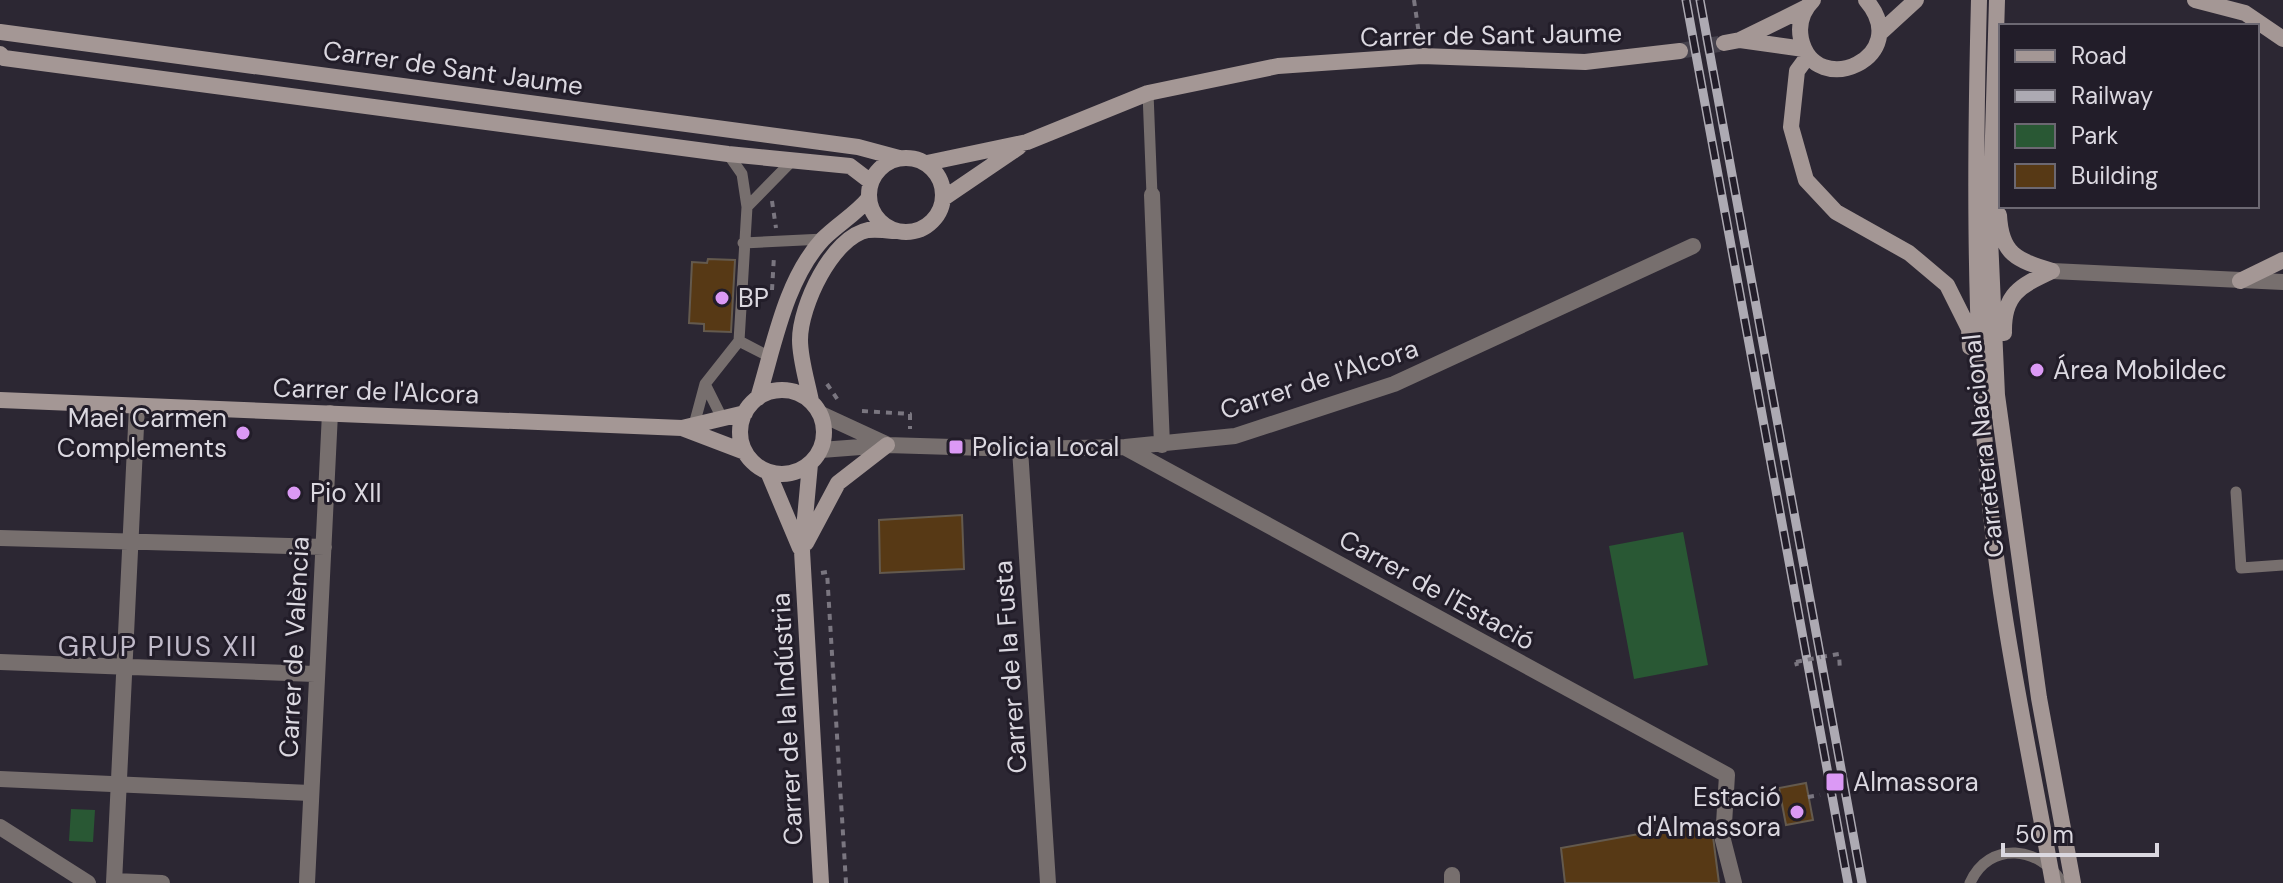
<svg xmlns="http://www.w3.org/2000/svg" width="2283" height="883" font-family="'DM Sans',sans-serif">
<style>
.green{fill:#295834}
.building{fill:#573915;stroke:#645a4e;stroke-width:2}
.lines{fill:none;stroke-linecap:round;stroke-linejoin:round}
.secondary-tunnel{stroke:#46424d;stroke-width:16;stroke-dasharray:16 8;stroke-linecap:butt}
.path{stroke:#7a7680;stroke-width:4;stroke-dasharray:6 6;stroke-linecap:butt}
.lane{stroke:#776f6e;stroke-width:11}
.street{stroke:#776f6e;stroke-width:16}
.secondary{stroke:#a49795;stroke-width:16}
.rail-casing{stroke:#adaab3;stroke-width:9}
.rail{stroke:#221d29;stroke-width:6;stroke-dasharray:18;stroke-linecap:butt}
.path-bridge{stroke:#7a7680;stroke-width:4;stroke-dasharray:6 6;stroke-linecap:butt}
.poi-dot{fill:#db99f5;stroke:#221d29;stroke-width:3}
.labels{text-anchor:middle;stroke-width:6;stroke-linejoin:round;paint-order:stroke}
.street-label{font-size:26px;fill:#dbd8e0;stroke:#221d29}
.poi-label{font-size:26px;fill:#dbd8e0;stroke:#221d29;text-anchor:start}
.neighbourhood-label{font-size:28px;letter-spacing:2px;fill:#c1bbca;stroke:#221d29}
</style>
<rect width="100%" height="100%" fill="#2c2733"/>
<path class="green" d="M1683,532L1708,665L1634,679L1609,546Z
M71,809L95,810L93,842L69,841Z"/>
<path class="building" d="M708,259L735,260L731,332L704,331V324L689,323L692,262L707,263Z
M962,515L964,569L880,573L879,520Z
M1806,783L1813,820L1786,825L1779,788Z
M1711,821L1719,883H1565L1561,848Z"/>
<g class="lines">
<path class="secondary-tunnel" d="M1680,51L1724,43"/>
<path class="path" d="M1414,0L1420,41
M772,201L776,228
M772,290L774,256
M827,384L840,403
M862,411L910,414V429
M821,573L827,572L846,883
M1821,657L1839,654L1840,671
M1796,662L1797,666
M1808,797L1820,795"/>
<path class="lane" d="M1148,93L1152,195
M747,207L793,160
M743,243L824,239
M739,341L770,357
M705,384L722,418
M694,425L705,384L739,341L747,207L742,174L728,154
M2236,492L2241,568L2283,565
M1970,883C1989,840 2041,846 2062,883"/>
<path class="street" d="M1152,195L1162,445
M2052,271L2283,282
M821,414L886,444
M1126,448L1727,775L1723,840L1734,883
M1020,449L1048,883
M821,450L887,445L1020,449L1125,447L1235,436L1394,384L1693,246
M0,538L324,547
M0,662L315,674
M0,779L310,793
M0,827L88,883
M1452,875V883
M114,881L162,883
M114,883L137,406
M307,883L330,413"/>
<path class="secondary" d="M1813,0C1802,11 1798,24 1801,39C1815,101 1915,57 1866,0
M1979,0C1975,153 1974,307 1986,459C1996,601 2028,743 2053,883
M1997,0L1990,238L1997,395L2039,698L2073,883
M2195,0L2245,13L2283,39
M0,32L858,147L899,158
M1880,33L1916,0
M1740,40L1804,49
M1724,43L1740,40L1805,8
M0,54L4,58L728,154L850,166L871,182
M1808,56L1797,71L1791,127L1806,180L1836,212L1909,253L1947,285L1969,329L1970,347
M869 195a37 37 0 1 1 74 0a37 37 0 1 1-74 0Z
M927,163L1027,142L1148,93L1278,66L1422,56L1585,62L1680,51
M944,198L1019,147
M1999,215C2001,255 2017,260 2052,271
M2240,281L2283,260
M2004,333C2003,294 2020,286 2052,271
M740 432a42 42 0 1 1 84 0a42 42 0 1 1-84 0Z
M758,398C774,346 785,280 823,239C838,224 856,214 869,198
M0,400L682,428L745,452
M811,401C807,381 800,359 800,340C800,306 832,237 868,230C876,229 885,230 893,231
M682,428L745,413
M810,464L802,551L821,883
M768,472L800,548
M806,543L838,483L887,445"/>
<g class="rail-casing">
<path id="rail" d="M1686,0L1848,883
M1700,0L1862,883"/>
</g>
<use href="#rail" class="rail"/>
<path class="path-bridge" d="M1796,662L1821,657"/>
</g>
<g class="poi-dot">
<circle cx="722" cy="298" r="8"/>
<circle cx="2037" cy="370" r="8"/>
<circle cx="243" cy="433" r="8"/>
<rect x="948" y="439" width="16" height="16" rx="4"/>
<circle cx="294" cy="493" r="8"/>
<rect x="1825" y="772" width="20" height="20" rx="4"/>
<circle cx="1797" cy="812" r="8"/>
</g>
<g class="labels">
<g class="street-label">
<text transform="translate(1491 35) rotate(-1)" y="9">Carrer de Sant Jaume</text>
<text transform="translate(453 68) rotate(8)" y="9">Carrer de Sant Jaume</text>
<text transform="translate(1319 379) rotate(-18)" y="9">Carrer de l'Alcora</text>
<text transform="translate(376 391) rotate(2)" y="9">Carrer de l'Alcora</text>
<text transform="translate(1983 446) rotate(-96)" y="9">Carretera Nacional</text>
<text transform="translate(1437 590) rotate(29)" y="9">Carrer de l'Estació</text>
<text transform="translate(294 647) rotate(-87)" y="9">Carrer de València</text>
<text transform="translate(1010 667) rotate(-94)" y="9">Carrer de la Fusta</text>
<text transform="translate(787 719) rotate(-93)" y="9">Carrer de la Indústria</text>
</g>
<g class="poi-label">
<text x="738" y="307">BP</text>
<text x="2053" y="379">Área Mobildec</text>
<text x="227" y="427" text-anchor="end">Maei Carmen<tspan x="227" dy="30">Complements</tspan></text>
<text x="972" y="456">Policia Local</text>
<text x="310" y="502">Pio XII</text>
<text x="1853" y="791">Almassora</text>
<text x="1781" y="806" text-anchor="end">Estació<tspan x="1781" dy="30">d'Almassora</tspan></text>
</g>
<g class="neighbourhood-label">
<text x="158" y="656">GRUP PIUS XII</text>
</g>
</g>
<rect x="1999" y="24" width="260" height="184" fill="#221d29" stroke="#6c6872" stroke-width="2"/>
<rect x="2015" y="50" width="40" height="12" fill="#a49795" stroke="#6c6872" stroke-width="2"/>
<text x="2071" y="64" font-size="24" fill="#dbd8e0">Road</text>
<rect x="2015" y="90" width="40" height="12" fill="#adaab3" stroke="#6c6872" stroke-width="2"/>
<text x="2071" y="104" font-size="24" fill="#dbd8e0">Railway</text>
<rect x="2015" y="124" width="40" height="24" fill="#295834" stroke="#6c6872" stroke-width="2"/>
<text x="2071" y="144" font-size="24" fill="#dbd8e0">Park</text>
<rect x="2015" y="164" width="40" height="24" fill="#573915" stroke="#6c6872" stroke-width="2"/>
<text x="2071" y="184" font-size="24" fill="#dbd8e0">Building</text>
<path d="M2003 843v12h154v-12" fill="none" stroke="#dbd8e0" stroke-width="4"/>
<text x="2015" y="843" font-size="24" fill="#dbd8e0" stroke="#221d29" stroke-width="6" paint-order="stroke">50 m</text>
</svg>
